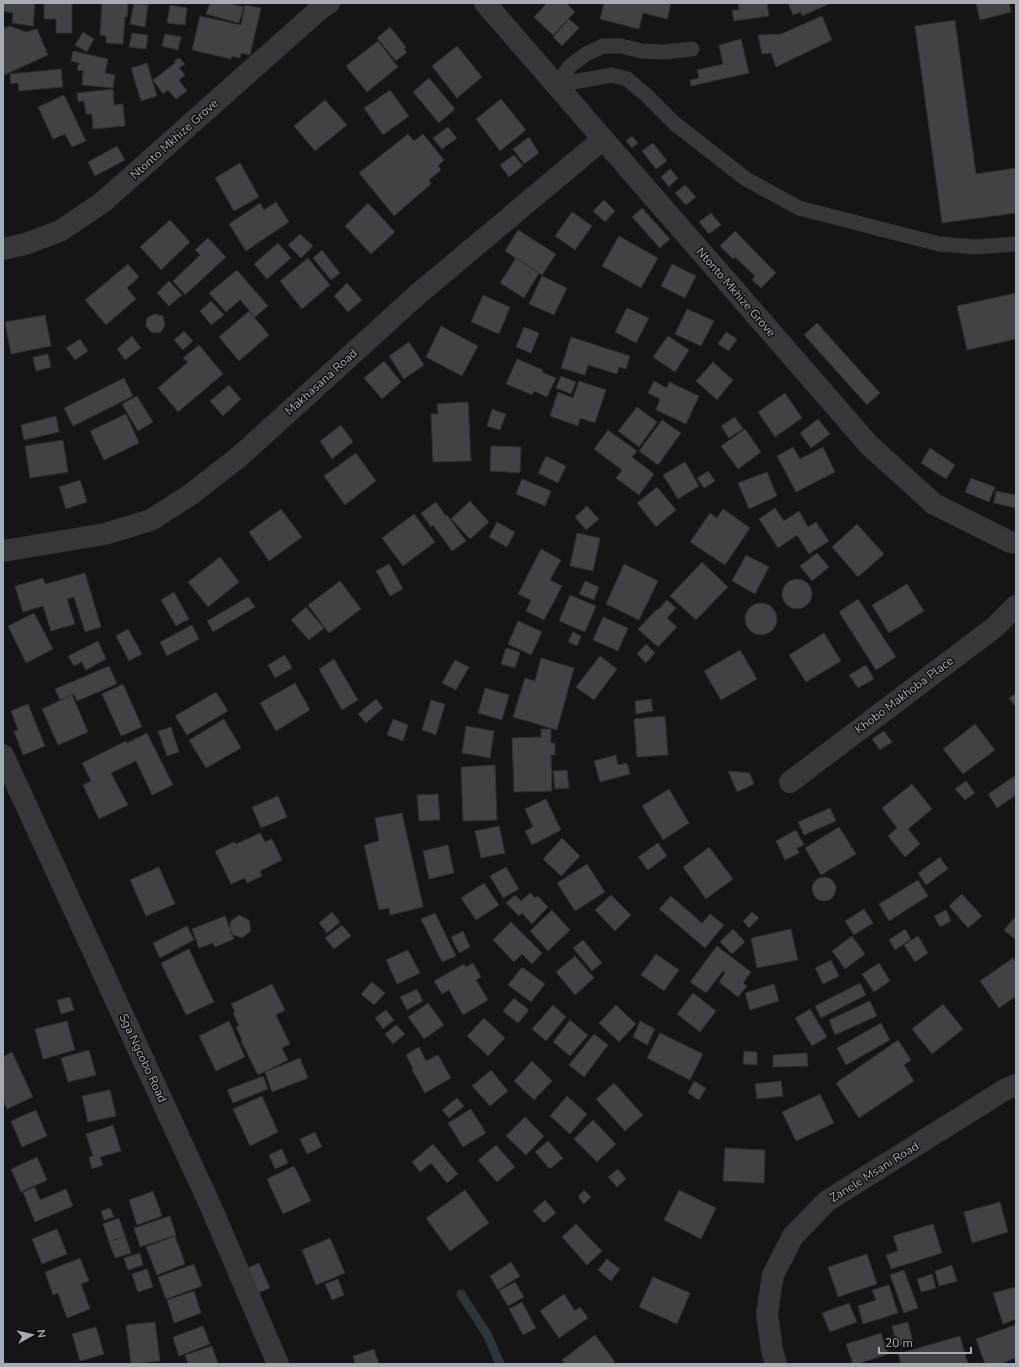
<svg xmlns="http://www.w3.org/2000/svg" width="1019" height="1367" font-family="'Nunito Sans',sans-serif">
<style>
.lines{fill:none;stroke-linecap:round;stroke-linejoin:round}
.stream{stroke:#2e343b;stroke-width:9}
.building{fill:#414246;stroke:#2f2f32}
.lane{stroke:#36363b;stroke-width:15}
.street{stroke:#36363b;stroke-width:22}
.labels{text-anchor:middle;stroke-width:3;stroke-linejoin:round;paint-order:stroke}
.street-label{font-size:12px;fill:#a7abb6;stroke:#101011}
</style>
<rect width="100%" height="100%" fill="#151516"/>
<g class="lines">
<path class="stream" d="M461,1294L488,1336L500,1364"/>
</g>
<path class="building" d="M3,3H35L33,26L12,23L13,13L3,11Z
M44,3H72V33H56V19H44Z
M102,3H128L127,17H125L123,44L106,43V36L100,35Z
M134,3L148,5L145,27L130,24Z
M210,3H228L244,7L239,23L206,14Z
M547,3H566L575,12L553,35L534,17Z
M604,3H671L667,19L643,13L639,29L600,19Z
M738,3H767L769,16L734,21L732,10H739Z
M788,3H831L802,16L801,12L793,15Z
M976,3H1009L1011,12L980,20Z
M170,5L187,8L185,25L167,23Z
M245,5L261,8L250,55L241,53L240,58L232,56L231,59L192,50L200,16L241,25Z
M822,16L832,40L776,67L771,53L762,54L758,35L781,34Z
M569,19L579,28L562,46L553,37Z
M955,20L976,174L1016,168V213L942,223L915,26Z
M4,26L5,28L10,26L26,32L37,29L48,55L4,75L3,72V27Z
M390,27L406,47L404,49L407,52L396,61L377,38Z
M83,32L94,39L87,52L75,45Z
M132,33L148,35L146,49L129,47Z
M165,34L181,37L178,50L162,46Z
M741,39L749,73L691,86L690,80L699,78L697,70L723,64L719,45Z
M378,41L398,67L367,92L346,66Z
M457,46L482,77L457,98L432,66Z
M73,51L108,59L105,73L115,75L113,88L82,85L83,71L77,70L79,63L71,61Z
M179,58L185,64L179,68L185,75L179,80L187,91L176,99L168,90L163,94L153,80L175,63L174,61Z
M147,63L157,96L141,101L131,68Z
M61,69L63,87L19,91L18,83L11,84L10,74Z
M429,78L455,109L439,123L413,92Z
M113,89L114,105L123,104L125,126L93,129L92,114H86L84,101L78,102L77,93Z
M390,90L409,116L383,135L364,108Z
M64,95L86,141L72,147L65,134L53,139L38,107Z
M501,99L526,130L500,151L476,119Z
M325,100L347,125L315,151L294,126Z
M448,127L457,138L442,149L433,138Z
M408,134L414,141L423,134L444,160L438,166L441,170L429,180L431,184L394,216L359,173Z
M632,136L638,143L632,148L626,141Z
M529,137L539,153L524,164L513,149Z
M653,143L667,161L656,169L642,151Z
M117,146L125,160L95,176L88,162Z
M514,155L523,166L509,177L500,165Z
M240,163L259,197L234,211L215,178Z
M670,169L678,178L669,187L661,177Z
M685,185L696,197L686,205L675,193Z
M604,200L615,211L605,222L593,211Z
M276,202L289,222L246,251L229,224L260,203L264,210Z
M368,203L395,232L371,254L345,226Z
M642,208L670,239L660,248L632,217Z
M572,212L592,226L575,250L555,236Z
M711,213L721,225L709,234L699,222Z
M170,220L190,242L161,270L140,247Z
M518,230L556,254L542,275L505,251Z
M735,231L776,273L761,288L752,280L755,276L735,257L733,259L720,246Z
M300,234L313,246L301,258L288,245Z
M619,236L658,258L641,288L602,266Z
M208,238L226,257L185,295L173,281L200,255L195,250Z
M278,243L291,258L267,279L254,264Z
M322,250L340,273L331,280L313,258Z
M308,258L330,285L302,309L280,281Z
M516,258L539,273L524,298L500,283Z
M128,264L139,277L127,288L136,299L106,325L85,300Z
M672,264L696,276L685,298L661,286Z
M237,270L268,306L255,317L240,300L226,312L209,293Z
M542,276L567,288L554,315L529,304Z
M169,281L182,295L169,306L157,293Z
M347,283L362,300L348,312L334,296Z
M1016,293V339L967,350L957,306Z
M483,295L510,307L499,334L471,322Z
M211,301L224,315L211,325L200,311Z
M627,308L649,318L636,343L615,332Z
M687,309L714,321L701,346L675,334Z
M249,311L269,335L239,361L219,337Z
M154,314L163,316L165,325L161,332L152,333L146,326L147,318Z
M45,315L51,346L11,354L5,322Z
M817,323L880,393L867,405L804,335Z
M441,326L478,346L462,376L426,357Z
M524,327L539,333L531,353L516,347Z
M184,331L193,341L183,350L174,340Z
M726,332L737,339L729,351L718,344Z
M132,336L141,348L125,360L117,349Z
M668,336L689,350L675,372L653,357Z
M571,337L630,356L626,369L619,367L617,374L588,365L585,375L561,368Z
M80,339L88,351L75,360L66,348Z
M409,342L424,365L404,379L389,356Z
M199,345L223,374L178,412L158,388L188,362L183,358Z
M48,354L51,367L36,371L33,357Z
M517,359L543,370L542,372L556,378L547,397L534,391L532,395L506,384Z
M384,361L401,382L382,399L364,378Z
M713,362L733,380L717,400L696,381Z
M561,376L576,382L571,394L556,388Z
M124,378L133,396L73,426L64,408Z
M579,381L606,390L595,423L580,418L578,426L550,416L558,392L573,398Z
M654,381L667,388L669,382L699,396L686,424L656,410L660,399L648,393Z
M229,385L241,399L223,416L210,401Z
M785,393L802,418L775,437L758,412Z
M137,396L153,422L138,431L122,404Z
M468,402L471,461L433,462L431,414H438L437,404Z
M637,407L657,422L639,447L618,431Z
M492,409L506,414L500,430L487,426Z
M126,414L139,443L104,460L90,431Z
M56,416L59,432L24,440L21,425Z
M735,417L743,429L729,438L721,426Z
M818,419L830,434L811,448L800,433Z
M662,420L681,433L658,465L639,451Z
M341,425L353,442L332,459L320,441Z
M745,429L761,452L738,469L721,446Z
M608,430L637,451L632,457L654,474L639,495L616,478L622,470L594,449Z
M63,440L68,472L30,478L25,446Z
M491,446L521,447L520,473L490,471Z
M793,447L800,459L823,447L835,472L796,492L777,456Z
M930,448L955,465L946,479L921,463Z
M356,453L376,481L345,505L324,476Z
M546,456L566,466L558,483L538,473Z
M685,462L699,486L678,499L663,475Z
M708,471L715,481L704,488L697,478Z
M767,472L777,496L749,509L738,483Z
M971,478L995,487L989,502L965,492Z
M522,479L551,491L545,506L516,494Z
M80,480L87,502L66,509L59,487Z
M657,487L676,510L656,527L637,503Z
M996,491L1016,495V508L994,503Z
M470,501L489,522L470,539L451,519Z
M436,502L446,516L447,515L466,541L452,551L433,525L431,527L421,513Z
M587,506L599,519L586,530L575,517Z
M775,508L784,521L799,511L808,527L816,522L829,541L809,554L797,535L778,548L759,519Z
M281,509L302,537L269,561L249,532Z
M723,509L750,528L725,565L690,542L710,513L717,518Z
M414,514L435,542L403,566L382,538Z
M497,522L515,532L507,547L489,537Z
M857,524L884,554L858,577L832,547Z
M577,533L600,538L593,571L570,566Z
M541,549L561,560L550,580L562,586L544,620L526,611L531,600L518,594Z
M817,553L829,567L812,581L800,566Z
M746,555L769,567L755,594L732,581Z
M220,557L239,582L208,607L188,582Z
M702,562L728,587L696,620L670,596Z
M389,564L403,589L390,596L376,571Z
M624,564L658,581L639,620L606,604Z
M85,573L101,627L85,632L74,597L67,599L75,624L51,631L43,606L23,612L15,586L43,578L45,584Z
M782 594a15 15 0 1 1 30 0a15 15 0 1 1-30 0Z
M340,581L361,609L329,633L308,605Z
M585,581L599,587L594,600L579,594Z
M907,584L924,611L889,633L872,605Z
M174,592L189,619L176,626L161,600Z
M570,595L596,606L585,632L559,621Z
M248,597L255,607L213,632L207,621Z
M858,599L896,657L876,670L839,612Z
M667,600L676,608L667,618L677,627L658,647L638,629L657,609L658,610Z
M745 619a16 16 0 1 1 32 0a16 16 0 1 1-32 0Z
M306,607L324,628L309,640L291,620Z
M34,613L53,649L26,663L8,626Z
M603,617L628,628L618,651L593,640Z
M518,621L542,632L531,655L508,644Z
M192,625L199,639L167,656L160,642Z
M128,629L142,654L129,661L116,636Z
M573,632L581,636L577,646L568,642Z
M824,633L841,661L806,682L789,655Z
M98,641L106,659L86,670L82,662L74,666L68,656Z
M646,644L655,653L646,663L637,654Z
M506,648L520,652L515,668L501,664Z
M740,650L757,679L721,700L704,671Z
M285,655L292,668L275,678L268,665Z
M600,656L617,669L594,700L576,687Z
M541,658L574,668L557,730L513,717L525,678L535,681Z
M334,659L358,700L342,710L319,669Z
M455,660L469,667L456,690L442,683Z
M866,665L874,679L858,688L849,675Z
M109,666L117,684L77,701L74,694L60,700L55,689Z
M295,683L310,710L276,731L260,703Z
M123,684L142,727L121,736L102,694Z
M485,688L509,695L502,720L478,713Z
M216,692L228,711L187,735L175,716Z
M1016,693V707L1009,698Z
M72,695L88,732L58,745L42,709Z
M376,699L383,708L366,723L358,714Z
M651,699L653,711L636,714L635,701Z
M431,700L445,704L436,735L422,730Z
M28,704L45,746L23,755L14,731L18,730L11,711Z
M665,716L668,755L637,757L634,719Z
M224,719L241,748L206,768L189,740Z
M393,719L408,725L403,741L387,735Z
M975,724L995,750L963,774L943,749Z
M466,726L494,731L490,758L462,753Z
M171,727L179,752L167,756L158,731Z
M541,729H551V743H555V755H551L552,791L514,792L512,738L541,737Z
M884,731L892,742L880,750L872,739Z
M147,733L173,785L152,795L136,761L111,773L128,805L99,819L83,785L91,781L82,763L126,741L127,743Z
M616,755L618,765L627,763L630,774L600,782L594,761Z
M495,765L497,820L463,821L461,767Z
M567,770L569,788L555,789L553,771Z
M728,771L750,773L754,784L737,792Z
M1016,775V795L997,808L988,794Z
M966,781L975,793L965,800L955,789Z
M912,784L932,809L908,829L920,844L905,857L888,836L897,828L882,808Z
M669,789L689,823L663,840L642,806Z
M438,794L440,820L419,821L417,795Z
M278,796L287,817L261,828L252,807Z
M546,799L561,830L532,845L525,831L533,827L525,809Z
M830,808L836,821L804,835L798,822Z
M402,813L423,907L390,915L389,908L379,910L364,845L379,841L375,818Z
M499,826L505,853L481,858L475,831Z
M839,827L856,854L821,875L805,848Z
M796,830L804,845L797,848L799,853L785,860L776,841Z
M260,833L265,842L272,839L282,860L260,871L262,876L247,883L245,878L231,884L215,851L234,842L236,844Z
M562,838L580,856L561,876L543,859Z
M658,843L667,856L648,870L638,857Z
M448,845L454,873L429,879L423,851Z
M709,847L733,879L706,899L683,867Z
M940,857L948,869L926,885L918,873Z
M587,864L605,892L575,911L557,883Z
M159,867L175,904L146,916L130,880Z
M506,867L519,889L503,898L490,876Z
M812 889a12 12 0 1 1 24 0a12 12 0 1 1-24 0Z
M918,880L928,896L889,921L879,904Z
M484,883L499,905L476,920L461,898Z
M530,893L535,898L538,896L548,907L532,924L522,913L519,916L506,903L515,895L521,901Z
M962,894L982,916L968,928L949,906Z
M611,895L631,915L615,931L595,910Z
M671,896L702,923L710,914L724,925L705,948L659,909Z
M864,909L873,923L854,935L845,921Z
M552,910L570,930L548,951L530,931Z
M946,910L951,921L940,927L934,916Z
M332,912L340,922L327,933L319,923Z
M752,912L759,918L749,928L743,921Z
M435,913L456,956L442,962L421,919Z
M239,915L249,920L251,931L242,938L231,934L230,922Z
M225,916L234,939L215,947L213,943L199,948L192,929Z
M1016,916V940L1004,930Z
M511,922L542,953L532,964L522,954L514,962L493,940Z
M342,925L351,936L334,949L325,938Z
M187,926L194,940L160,958L153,943Z
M733,929L745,942L732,954L720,942Z
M791,929L798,960L757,968L751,938Z
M905,929L911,939L895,950L889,940Z
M463,931L470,947L459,953L451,937Z
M852,936L865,954L845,969L832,951Z
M918,936L928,953L915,962L904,945Z
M583,940L602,963L592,971L573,948Z
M717,946L751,972L743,983L747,986L738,997L719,982L725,973L723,971L706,993L690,982Z
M189,949L214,1002L186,1015L161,963Z
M408,950L420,973L397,984L386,960Z
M656,954L679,970L664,991L641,975Z
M575,956L594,978L575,995L556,972Z
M1013,958L1016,962V996L999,1008L980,981Z
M831,960L839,976L823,984L815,968Z
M473,963L481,977L476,980L488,1000L463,1015L449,990L442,994L434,981L464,964L466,967Z
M879,963L890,981L874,992L862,974Z
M522,967L545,984L531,1002L508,985Z
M372,982L385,993L374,1005L361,994Z
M860,983L866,995L821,1018L815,1006Z
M272,984L285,1010L276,1015L290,1044L282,1048L288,1060L258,1075L241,1041L242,1040L236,1027L239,1026L233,1013L235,1012L231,1004Z
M774,984L779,1001L750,1010L745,993Z
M417,989L423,1001L407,1010L400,997Z
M693,993L716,1011L700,1032L677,1014Z
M70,997L74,1010L61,1014L57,1000Z
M514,998L529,1010L518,1023L503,1011Z
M870,1001L877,1016L835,1035L829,1020Z
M428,1003L444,1025L424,1039L408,1017Z
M943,1004L963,1029L932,1054L912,1029Z
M553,1005L566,1017L546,1041L532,1029Z
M616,1005L636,1024L619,1042L599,1023Z
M810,1009L827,1037L812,1046L795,1018Z
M386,1010L394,1020L383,1029L375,1018Z
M484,1018L505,1038L488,1056L467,1036Z
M570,1020L588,1035L570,1056L553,1042Z
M67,1021L75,1050L43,1059L35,1029Z
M229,1021L245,1057L216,1071L199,1036Z
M640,1021L655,1029L647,1045L633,1037Z
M881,1023L890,1040L846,1065L837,1048Z
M396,1025L405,1034L393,1044L385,1034Z
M660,1033L703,1054L690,1080L647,1058Z
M594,1034L608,1045L584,1077L569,1065Z
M898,1040L911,1060L904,1065L914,1081L859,1118L836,1083Z
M419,1047L426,1061L438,1055L451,1078L425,1093L412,1070L413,1069L406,1055Z
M89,1050L96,1075L68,1082L61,1058Z
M744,1051L757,1052V1065L743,1064Z
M12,1052L33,1097L7,1109L3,1101V1057Z
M807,1053L808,1066L773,1067V1055Z
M300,1058L308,1078L272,1092L265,1072Z
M532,1061L552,1081L534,1100L514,1081Z
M491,1070L508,1091L490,1106L472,1086Z
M263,1076L268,1089L233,1103L227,1090Z
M694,1081L706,1088L699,1100L688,1093Z
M781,1081L783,1096L757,1099L755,1084Z
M614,1083L643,1115L625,1131L596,1099Z
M110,1090L116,1116L88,1122L82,1096Z
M820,1094L834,1123L796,1141L782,1112Z
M262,1096L278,1132L250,1146L233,1109Z
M567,1096L587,1114L570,1134L550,1116Z
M457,1098L464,1106L449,1118L442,1110Z
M471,1109L486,1133L463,1147L448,1123Z
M36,1110L47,1136L22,1147L11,1121Z
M525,1117L544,1136L526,1155L506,1136Z
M593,1120L616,1144L597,1162L574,1139Z
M113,1125L121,1151L100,1157L103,1165L92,1169L89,1157L93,1156L86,1134Z
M315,1132L322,1147L307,1154L300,1139Z
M548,1141L563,1158L550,1169L535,1152Z
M433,1144L458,1174L447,1183L431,1163L420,1172L412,1162Z
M496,1145L515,1167L497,1182L478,1160Z
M725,1148L765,1150L764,1183L723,1181Z
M282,1149L288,1163L275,1169L269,1155Z
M37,1157L47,1180L21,1192L11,1169Z
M294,1166L311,1201L283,1214L267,1179Z
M618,1169L626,1179L617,1187L608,1177Z
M35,1187L40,1200L66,1189L73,1206L35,1222L23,1192Z
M465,1190L489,1223L450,1251L426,1218Z
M584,1190L591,1197L584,1204L578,1197Z
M679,1190L716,1208L701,1239L664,1220Z
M153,1191L162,1216L137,1225L129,1200Z
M545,1200L556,1213L544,1223L533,1211Z
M1000,1202L1008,1232L972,1243L964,1212Z
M110,1208L114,1217L104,1220L101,1211Z
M170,1216L176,1235L140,1247L134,1228Z
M119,1218L125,1236L109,1242L103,1224Z
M576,1224L602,1251L587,1265L562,1237Z
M933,1224L942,1253L891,1269L886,1255L898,1251L893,1236Z
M57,1229L67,1254L42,1264L32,1239Z
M125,1236L131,1253L115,1258L109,1242Z
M175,1236L185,1264L157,1275L146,1247Z
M330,1238L345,1273L316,1285L302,1250Z
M140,1253L143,1265L128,1270L124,1258Z
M867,1254L877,1284L838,1297L828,1267Z
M80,1258L89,1281L81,1284L90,1309L67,1318L58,1293L53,1295L45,1272Z
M607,1259L620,1269L611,1281L598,1270Z
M511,1262L520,1276L498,1290L490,1276Z
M259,1263L270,1288L258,1293L248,1268Z
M194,1264L202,1286L166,1299L158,1277Z
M952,1265L957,1281L939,1286L935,1271Z
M147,1269L153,1287L138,1292L132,1274Z
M904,1270L918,1308L904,1313L890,1275Z
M932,1274L936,1288L921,1292L917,1279Z
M653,1277L690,1293L677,1324L639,1307Z
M338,1279L344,1295L332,1300L325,1284Z
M515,1282L524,1297L508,1306L499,1291Z
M889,1285L898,1313L863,1324L858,1306L876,1300L872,1290Z
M1016,1287V1319L1003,1324L993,1293Z
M194,1291L201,1313L174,1323L167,1300Z
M564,1294L575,1311L580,1307L588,1318L559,1338L540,1311Z
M522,1302L536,1328L523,1335L509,1309Z
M849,1303L857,1322L830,1332L822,1313Z
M155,1322L160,1361L131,1364L126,1325Z
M908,1322L913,1342L897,1346L892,1326Z
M1015,1325L1016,1329V1358L999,1364H985L976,1339Z
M203,1326L210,1344L179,1356L173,1337Z
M96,1327L104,1354L80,1361L72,1334Z
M881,1333L888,1354L857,1364H853L846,1344Z
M595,1335L615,1362L613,1364H565L562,1360Z
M960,1336L968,1364H901L898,1354Z
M212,1346L218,1364H188L185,1355Z
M374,1349L379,1364H355L353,1356Z"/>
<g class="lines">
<path class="lane" d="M556,85L612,75L627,79L645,94L674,123L746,179L799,208L939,244L975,247L1016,244
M556,85L570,66L586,54L603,46H621L642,51L664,52L692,49"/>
<path class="street" d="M485,3L869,445L934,504L1010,542L1016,543
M3,249L25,244L60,231L103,202L321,8L329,3
M3,551L105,534L151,520L190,495L240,456L417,295L603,139
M3,755L211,1207L278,1364
M790,782L995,627L1016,606
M776,1364L772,1350L767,1313L773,1275L793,1236L827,1201L1006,1089L1016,1085"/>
</g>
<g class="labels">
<g class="street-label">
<text transform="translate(174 139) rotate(-42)" y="4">Ntonto Mkhize Grove</text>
<text transform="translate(736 292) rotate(49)" y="4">Ntonto Mkhize Grove</text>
<text transform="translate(321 382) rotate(-42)" y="4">Makhasana Road</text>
<text transform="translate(904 695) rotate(-37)" y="4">Khobo Makhoba Place</text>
<text transform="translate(143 1058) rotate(65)" y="4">Sga Ngcobo Road</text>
<text transform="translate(874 1172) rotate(-32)" y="4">Zanele Msani Road</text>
</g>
</g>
<rect width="1019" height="1367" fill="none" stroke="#a7abb6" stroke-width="8"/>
<g transform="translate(32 1335) rotate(82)" stroke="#101011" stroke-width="3" paint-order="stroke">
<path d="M0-3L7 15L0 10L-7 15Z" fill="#a7abb6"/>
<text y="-6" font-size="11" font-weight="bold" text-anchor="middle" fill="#a7abb6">N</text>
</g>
<path d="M879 1347v6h92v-6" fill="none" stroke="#a7abb6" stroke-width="2"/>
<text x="885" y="1347" font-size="12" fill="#a7abb6" stroke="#101011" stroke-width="3" paint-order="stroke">20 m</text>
</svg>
